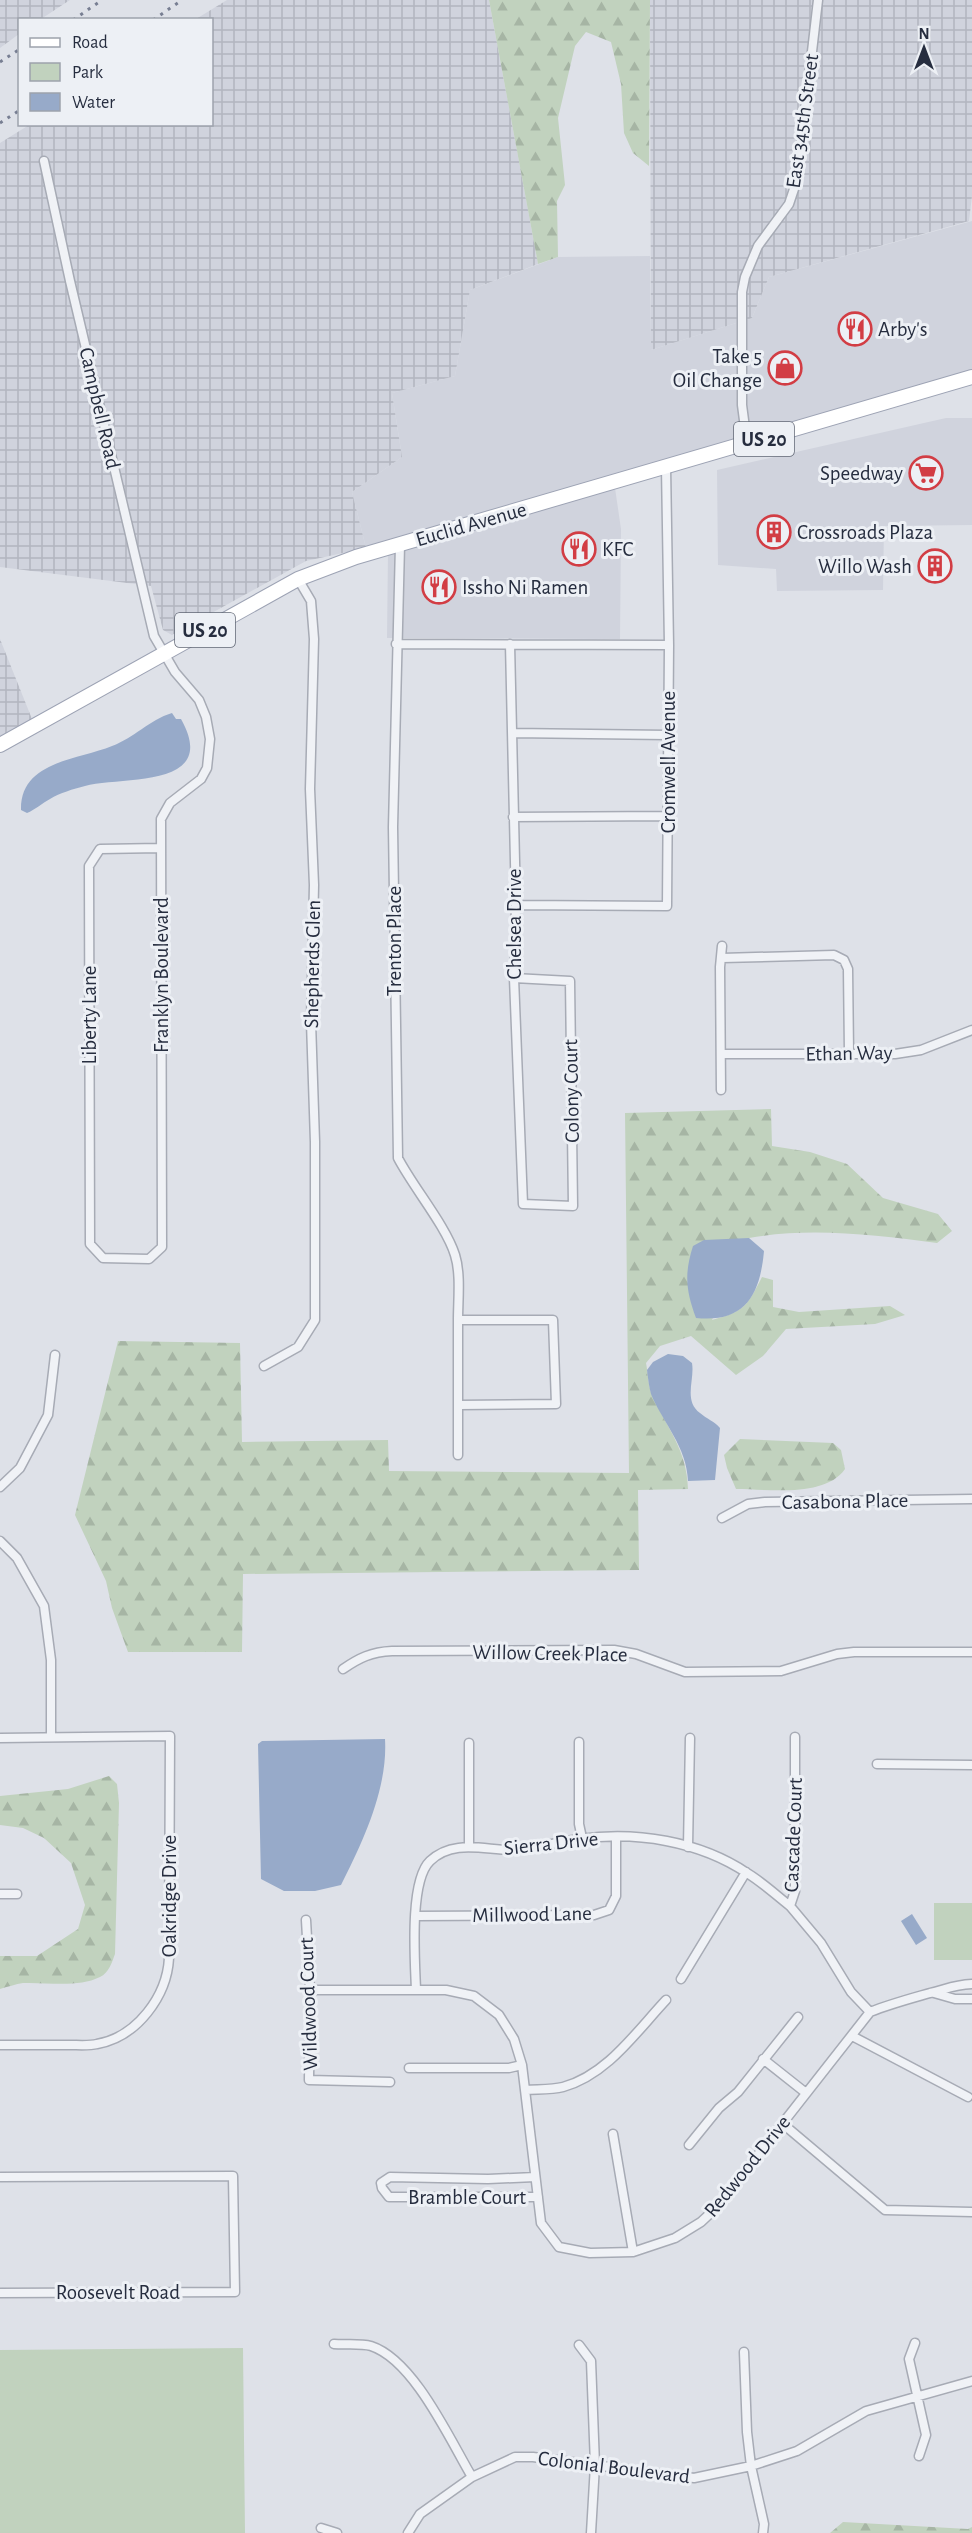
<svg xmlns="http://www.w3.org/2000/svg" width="972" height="2533" font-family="'Alegreya Sans',sans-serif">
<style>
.built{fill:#d0d3dd}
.industrial{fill:url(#industrial-grid)}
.green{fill:#c1d2be}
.forest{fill:url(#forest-firs)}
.water{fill:#97aac9}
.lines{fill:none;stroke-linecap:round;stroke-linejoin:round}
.minor-casing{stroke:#a7abb5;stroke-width:11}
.primary-casing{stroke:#9da3b4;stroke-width:16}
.minor{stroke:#f0f2f6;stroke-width:8}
.primary{stroke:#fff;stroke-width:14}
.rail{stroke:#777e92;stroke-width:3;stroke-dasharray:3 6;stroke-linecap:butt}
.labels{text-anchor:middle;stroke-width:6;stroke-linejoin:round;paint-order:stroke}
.shield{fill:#edf0f5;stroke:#626876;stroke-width:1.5}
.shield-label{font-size:20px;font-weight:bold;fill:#262d3f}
.street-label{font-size:21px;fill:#262d3f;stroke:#edf0f5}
.poi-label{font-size:21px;fill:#262d3f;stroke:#edf0f5;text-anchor:start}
</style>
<defs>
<pattern id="industrial-grid" width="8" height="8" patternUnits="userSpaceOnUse" patternTransform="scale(1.5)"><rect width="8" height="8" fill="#d0d3dd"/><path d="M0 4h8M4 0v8" fill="none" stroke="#b2b5bf"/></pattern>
<pattern id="forest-firs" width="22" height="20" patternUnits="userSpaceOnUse" patternTransform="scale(1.5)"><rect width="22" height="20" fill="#c1d2be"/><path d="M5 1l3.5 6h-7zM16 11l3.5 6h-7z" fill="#a6b5a4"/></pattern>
</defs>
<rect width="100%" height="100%" fill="#dee1e8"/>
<path class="built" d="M972,221V375L366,548L352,492L402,457L392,393L455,376L470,290L558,257L650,256L651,350L752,318L769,277Z
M946,418H972V525L884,526L883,590L777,591L776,569L718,565L717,470Z
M615,488L621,529L620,639L387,638L388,552Z"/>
<path class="industrial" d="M0,0H70L41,19L20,20L19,34L0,48Z
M227,0H489L538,264L470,290L455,376L392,393L402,457L352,492L366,548L306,561L172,635L163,630L151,586L0,567V143L29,125L212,124V20L196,19Z
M650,0H972V196L969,221L769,277L752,318L651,350Z
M0,639L32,719L0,737Z"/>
<path class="green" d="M934,1903H972V1960H934Z
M243,2348L245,2533H0V2350Z"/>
<path class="forest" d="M489,0H650L649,166L633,153L624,133L621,84L611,42L586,32L575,46L558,118L565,185L557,201L558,257L538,264Z
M771,1109L772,1146L810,1152L847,1164L883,1198L938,1214L952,1231L937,1243C874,1235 812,1227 749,1238L712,1320C745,1311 747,1306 762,1277L773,1280V1307L799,1312L890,1306L905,1315L875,1324L786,1329L763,1356L736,1375L691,1336L660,1346L646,1363C648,1373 648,1385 652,1395C667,1428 687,1450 688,1489L638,1490L639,1570L243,1574L242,1652H128L112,1608L106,1581L75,1515L118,1341L240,1343L242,1442L388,1440L389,1471L629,1473L625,1113Z
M740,1439L833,1443L841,1450L845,1469C825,1498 768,1489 736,1489L727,1468L724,1455Z
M109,1776L117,1784L119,1803L115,1954C112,1962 109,1973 100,1977C78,1988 47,1982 23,1983C16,1984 7,1987 0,1989V1956H37L78,1929L85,1905L71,1863L44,1838L23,1828L0,1825V1796L68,1789Z
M843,2522L968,2529L972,2527V2533H830Z"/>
<path class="water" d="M172,713L176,719H181C221,790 120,776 85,786C73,789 60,793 50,799C42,803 35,810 27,813L21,810C20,761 78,760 112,746C134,738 149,720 172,713Z
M749,1238L764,1251C760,1295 745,1323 696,1318C686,1291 684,1274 693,1246L704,1240Z
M668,1354L683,1356L692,1363C695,1380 683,1400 700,1413C707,1419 714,1421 720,1428L715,1480L688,1481C687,1447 663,1423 651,1394C649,1387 648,1378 647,1370L653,1362Z
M385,1739C388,1788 363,1842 341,1885L315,1891H284L261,1879L258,1744L262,1741Z
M912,1914L927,1938L916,1945L901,1921Z"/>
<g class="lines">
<g class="minor-casing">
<path id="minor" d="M44,161L70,281L154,636L175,672L199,700L206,717L210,739L207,768L201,779L170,803L161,819L162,1247L149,1259L103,1258L90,1244L89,866L100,849L160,848
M747,443L742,405V292L745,277L758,246L789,204L797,180L818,0
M400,545L393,827L398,1158C413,1187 446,1226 455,1255C461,1274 458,1300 458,1320
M396,644L669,645
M510,644L516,905L514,978L523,1204L573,1206L570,981L514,978
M513,733L667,735
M513,817L668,816
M516,905L667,906L669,645L666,467
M722,958L834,955L844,960L848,969L849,1053
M722,1054H895L921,1050L972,1030
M721,1090L720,967L722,946
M264,1366L298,1347L315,1320V1142L311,1022L314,885L310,789L314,639L311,601L298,579
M458,1455V1320H553L556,1404L459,1405
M0,1487L20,1468L48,1415L55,1355
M722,1518L748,1504L765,1502L972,1499
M0,1541L17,1558L44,1606L51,1660V1736
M343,1669C359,1658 371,1652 392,1651L614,1650L636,1654L685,1672L781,1671L837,1654L854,1652H972
M795,1737V1891L790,1906L821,1943L851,1992L870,2012
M0,1738L170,1736L169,1958C167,1996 137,2037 97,2044C89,2046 78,2045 70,2045C46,2045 23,2045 0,2045
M579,1742V1824L582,1838
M877,1764L972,1765
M469,1847V1743
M688,1847L690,1738
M0,1894H17
M416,1916L594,1915L609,1910L616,1896V1837
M306,1920L310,1990L309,2080L390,2082
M681,1979L746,1872
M310,1990H446L474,1996L499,2015L514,2039L522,2065L541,2223L559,2247L590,2253L633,2252L675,2238L701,2222L717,2207L870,2012C890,2004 909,1999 930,1993C947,1989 953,1985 972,1984
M416,1990C415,1961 409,1881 430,1861C453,1839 484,1850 512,1850C535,1850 558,1841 580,1839C636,1831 699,1841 747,1873C762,1882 776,1895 790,1906
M934,1993L955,1999H972
M852,2036L968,2097
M763,2059L806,2093
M409,2068H509L522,2065
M525,2090C537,2089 551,2090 563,2087C607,2075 636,2032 666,2000
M783,2124L885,2210L972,2212
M613,2134L633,2252
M689,2145L719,2108L738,2092L798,2017
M0,2177L233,2176L235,2292L0,2293
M535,2177L488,2179L390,2177L381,2183L382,2188L389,2197H538
M915,2343L909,2359L926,2435L919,2456
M334,2344C345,2345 360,2343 371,2346C414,2360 450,2440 472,2477
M579,2345L591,2361L595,2465L591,2533
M744,2352L747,2432L751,2466L764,2524L763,2533
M321,2528L337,2533
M408,2533L420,2514L472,2477L515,2457H533L694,2478L751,2466L797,2451L866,2411L972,2381"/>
</g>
<g class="primary-casing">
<path id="primary" d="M0,745L298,579L356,557L972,377"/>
</g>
<use href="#minor" class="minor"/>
<use href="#primary" class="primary"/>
<path class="rail" d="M73,20L102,0
M153,20L182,0
M0,62L20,49
M0,123L20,110"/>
</g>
<defs>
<g id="restaurant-ring" transform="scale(1.725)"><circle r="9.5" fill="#edf0f5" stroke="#d23d44" stroke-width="1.5"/><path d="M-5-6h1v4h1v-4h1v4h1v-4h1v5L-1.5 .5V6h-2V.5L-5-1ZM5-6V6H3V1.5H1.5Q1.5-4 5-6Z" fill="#d23d44"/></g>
<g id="shop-ring" transform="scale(1.725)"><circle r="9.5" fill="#edf0f5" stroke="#d23d44" stroke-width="1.5"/><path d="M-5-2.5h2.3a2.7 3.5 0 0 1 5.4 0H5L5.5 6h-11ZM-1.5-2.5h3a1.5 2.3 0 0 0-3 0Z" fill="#d23d44"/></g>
<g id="supermarket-ring" transform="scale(1.725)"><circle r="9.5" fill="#edf0f5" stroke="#d23d44" stroke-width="1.5"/><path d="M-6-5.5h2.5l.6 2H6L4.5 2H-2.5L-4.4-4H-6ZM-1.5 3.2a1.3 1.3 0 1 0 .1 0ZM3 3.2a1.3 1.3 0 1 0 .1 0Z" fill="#d23d44"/></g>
<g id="building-ring" transform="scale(1.725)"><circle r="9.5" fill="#edf0f5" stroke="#d23d44" stroke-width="1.5"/><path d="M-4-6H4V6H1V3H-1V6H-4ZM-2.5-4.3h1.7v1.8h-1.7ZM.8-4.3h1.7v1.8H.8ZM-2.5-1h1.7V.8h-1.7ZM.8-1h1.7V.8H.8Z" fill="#d23d44"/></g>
</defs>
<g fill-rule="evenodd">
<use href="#restaurant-ring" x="855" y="329"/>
<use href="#shop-ring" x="785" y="368"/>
<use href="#supermarket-ring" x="926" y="473"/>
<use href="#building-ring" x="774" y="532"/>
<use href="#restaurant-ring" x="579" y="549"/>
<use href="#building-ring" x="935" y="566"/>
<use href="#restaurant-ring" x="439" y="587"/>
</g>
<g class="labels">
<g class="shield">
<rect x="734" y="422" width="60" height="34" rx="4.5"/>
<rect x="175" y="613" width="60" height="34" rx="4.5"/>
</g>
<g class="shield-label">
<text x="764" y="446">US 20</text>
<text x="205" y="637">US 20</text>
</g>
<g class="street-label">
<text transform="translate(802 121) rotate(-82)" y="7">East 345th Street</text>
<text transform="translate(100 408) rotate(77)" y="7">Campbell Road</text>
<text transform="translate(471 524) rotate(-16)" y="7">Euclid Avenue</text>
<text transform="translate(668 762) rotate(-90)" y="7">Cromwell Avenue</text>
<text transform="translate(514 924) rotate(-90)" y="7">Chelsea Drive</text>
<text transform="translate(394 941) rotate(-90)" y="7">Trenton Place</text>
<text transform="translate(312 964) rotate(-89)" y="7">Shepherds Glen</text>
<text transform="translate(161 975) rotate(-90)" y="7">Franklyn Boulevard</text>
<text transform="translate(89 1015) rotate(-90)" y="7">Liberty Lane</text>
<text transform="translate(849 1053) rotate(-1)" y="7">Ethan Way</text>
<text transform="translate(571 1091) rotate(-91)" y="7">Colony Court</text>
<text transform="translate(845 1501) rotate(-1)" y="7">Casabona Place</text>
<text transform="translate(550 1653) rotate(1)" y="7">Willow Creek Place</text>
<text transform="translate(793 1835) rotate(-88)" y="7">Cascade Court</text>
<text transform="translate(551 1843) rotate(-6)" y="7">Sierra Drive</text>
<text transform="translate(169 1896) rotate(-90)" y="7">Oakridge Drive</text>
<text transform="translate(532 1914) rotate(-1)" y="7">Millwood Lane</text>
<text transform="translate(308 2004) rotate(-92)" y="7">Wildwood Court</text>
<text transform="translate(747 2166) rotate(-51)" y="7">Redwood Drive</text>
<text x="467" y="2204">Bramble Court</text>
<text x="118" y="2299">Roosevelt Road</text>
<text transform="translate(614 2467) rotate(7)" y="7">Colonial Boulevard</text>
</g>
<g class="poi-label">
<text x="878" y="336">Arby's</text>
<text x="762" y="363" text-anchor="end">Take 5<tspan x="762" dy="24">Oil Change</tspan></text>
<text x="903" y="480" text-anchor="end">Speedway</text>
<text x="797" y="539">Crossroads Plaza</text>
<text x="602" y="556">KFC</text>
<text x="912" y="573" text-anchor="end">Willo Wash</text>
<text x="462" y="594">Issho Ni Ramen</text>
</g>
</g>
<rect x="18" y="18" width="195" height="108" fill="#edf0f5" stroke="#9da2ac" stroke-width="1.5"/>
<rect x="30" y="38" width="30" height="9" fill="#ffffff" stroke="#9da2ac" stroke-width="1.5"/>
<text x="72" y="48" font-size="18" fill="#262d3f">Road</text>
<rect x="30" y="63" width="30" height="18" fill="#c1d2be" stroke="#9da2ac" stroke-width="1.5"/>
<text x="72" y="78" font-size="18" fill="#262d3f">Park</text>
<rect x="30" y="93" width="30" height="18" fill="#97aac9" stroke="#9da2ac" stroke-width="1.5"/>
<text x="72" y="108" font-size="18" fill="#262d3f">Water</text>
<g transform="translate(924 48)" stroke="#edf0f5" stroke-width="4.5" paint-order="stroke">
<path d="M0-4.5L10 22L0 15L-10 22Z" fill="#262d3f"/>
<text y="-9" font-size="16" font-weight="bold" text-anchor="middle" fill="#262d3f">N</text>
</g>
</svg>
